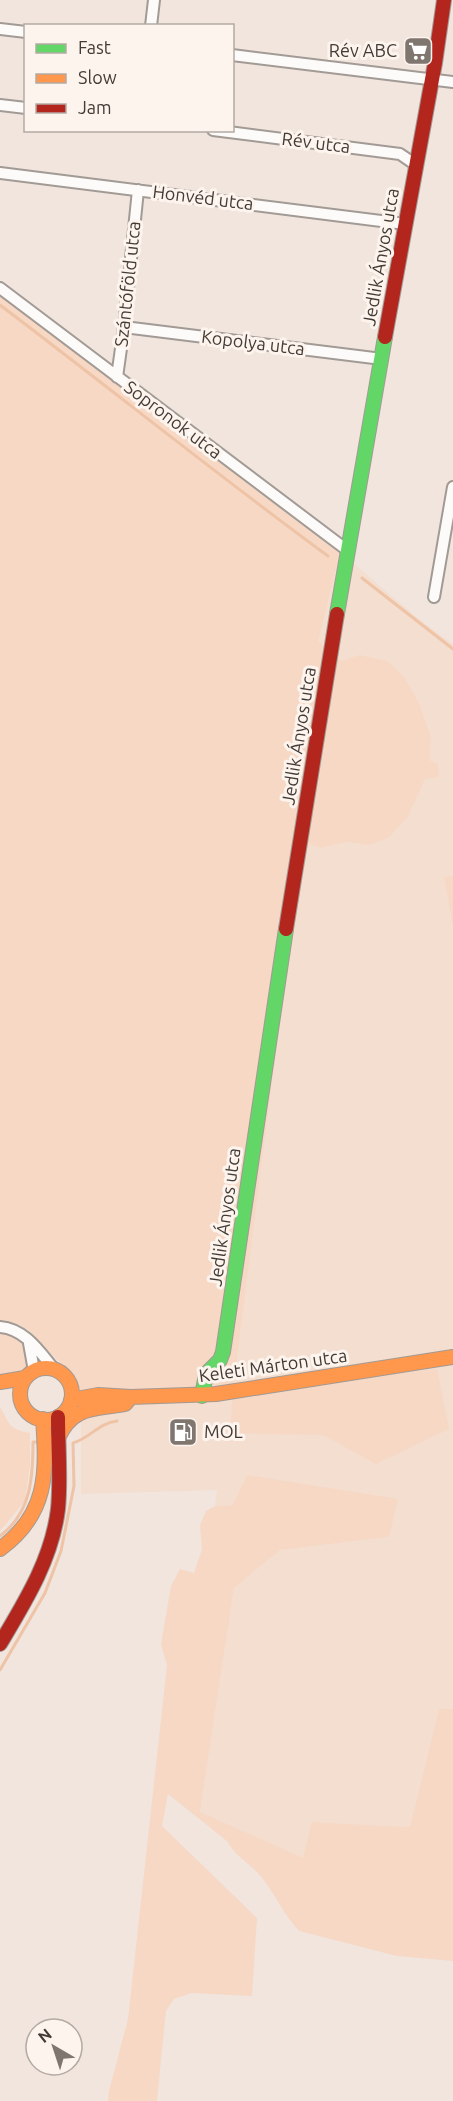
<svg xmlns="http://www.w3.org/2000/svg" width="453" height="2101" font-family="Ubuntu,sans-serif">
<style>
.built{fill:#f3ded0}
.green{fill:#f6d8c5}
.lines{fill:none;stroke-linecap:round;stroke-linejoin:round}
.stream{stroke:#eec3a6;stroke-width:3}
.street-casing{stroke:#a29a94;stroke-width:14}
.fast-casing{stroke:#a29a94;stroke-width:16}
.slow-casing{stroke:#a29a94;stroke-width:16}
.jam-casing{stroke:#a29a94;stroke-width:16}
.street{stroke:#fdfbfa;stroke-width:10}
.fast{stroke:#63d668;stroke-width:14}
.slow{stroke:#ff974d;stroke-width:14}
.jam{stroke:#b3261e;stroke-width:14}
.labels{text-anchor:middle;stroke-width:6;stroke-linejoin:round;paint-order:stroke}
.poi-label{font-size:18px;fill:#433b35;stroke:#fdf4ee;text-anchor:end}
.street-label{font-size:18px;fill:#433b35;stroke:#fdf4ee}
</style>
<rect width="100%" height="100%" fill="#f1e5de"/>
<path class="built" d="M340,552L420,620L453,644V876L444,877L453,927V1709L439,1710L410,1827L313,1822L304,1859L200,1812L234,1588L280,1550L389,1537L233,1505L215,1506L217,1490L81,1494V1392L286,973L300,896L306,843L320,848L347,842L368,845L408,817L425,779L430,761L431,736L359,655L341,661L317,641Z"/>
<path class="green" d="M0,293L340,552L318,641L341,661L359,655L387,661L405,678L419,704L431,737L430,761L438,763L439,777L425,779L408,817L388,838L368,845L347,842L320,848L306,843L300,896L286,973L233,1388L437,1369L449,1429L376,1464L323,1435L230,1433L233,1388L81,1392L72,1388L71,1374L28,1330L20,1325L0,1322Z
M453,876V927L444,877Z
M0,1332C19,1337 36,1349 27,1372L0,1379Z
M0,1407C10,1424 8,1429 30,1433V1465L25,1501L0,1531Z
M247,1475L398,1499L389,1537L280,1550L234,1588L200,1812L303,1858L312,1822L410,1827L439,1709H453V1961L397,1956L299,1931C284,1915 276,1896 263,1879C253,1865 236,1858 227,1841L168,1794L162,1826L257,1918L252,1996L192,1993L174,1999L166,2011L157,2101H108L109,2091L128,2019L167,1665L161,1644L171,1586L180,1569L194,1573L202,1549L200,1525L206,1511L215,1506L233,1505Z"/>
<g class="lines">
<path class="stream" d="M0,305C110,388 217,475 328,556
M362,578L453,649
M0,1536C31,1513 33,1478 33,1442H38
M0,1670L45,1593L61,1551L74,1486L73,1443C90,1438 99,1423 117,1421"/>
<g class="street-casing">
<path id="street" d="M151,26L154,0
M0,29L26,32
M232,55L453,82
M0,105L26,108
M213,130L400,154L416,165
M0,173L405,224
M0,288L347,550
M124,327L382,359
M117,377L124,327L138,190
M434,597L453,487
M0,1327C25,1329 39,1351 54,1369
M29,1343L34,1371"/>
</g>
<g class="fast-casing">
<path id="fast" d="M337,614L385,337
M202,1396L206,1374L220,1360L223,1352L286,929"/>
</g>
<g class="slow-casing">
<path id="slow" d="M20 1394a26 26 0 1 1 52 0a26 26 0 1 1-52 0Z
M0,1382L25,1378
M71,1400L98,1395L131,1397L216,1394L453,1357
M58,1438C73,1405 94,1410 125,1404L131,1397
M0,1549C48,1514 47,1473 43,1419"/>
</g>
<g class="jam-casing">
<path id="jam" d="M385,337L435,63L444,0
M286,929L337,614
M0,1644C25,1602 52,1559 58,1509C61,1479 58,1448 58,1417"/>
</g>
<use href="#street" class="street"/>
<use href="#fast" class="fast"/>
<use href="#slow" class="slow"/>
<use href="#jam" class="jam"/>
</g>
<defs>
<g id="supermarket-square" transform="scale(1.5)"><rect x="-9" y="-9" width="18" height="18" rx="4" fill="#807670" stroke="#fdf4ee"/><path d="M-6-5.5h2.5l.6 2H6L4.5 2H-2.5L-4.4-4H-6ZM-1.5 3.2a1.3 1.3 0 1 0 .1 0ZM3 3.2a1.3 1.3 0 1 0 .1 0Z" fill="#fff"/></g>
<g id="fuel-square" transform="scale(1.5)"><rect x="-9" y="-9" width="18" height="18" rx="4" fill="#807670" stroke="#fdf4ee"/><path d="M-5.5-6h7V0h2V4h1.3V-2.5L3-4.5l.8-.8L6-3V5H2.5V1h-1V6h-7ZM-4.2-4.7v3.2H.2V-4.7Z" fill="#fff"/></g>
</defs>
<g fill-rule="evenodd">
<use href="#supermarket-square" x="418" y="51"/>
<use href="#fuel-square" x="183" y="1432"/>
</g>
<g class="labels">
<g class="poi-label">
<text x="397" y="57">Rév ABC</text>
<text x="204" y="1438" text-anchor="start">MOL</text>
</g>
<g class="street-label">
<text transform="translate(316 143) rotate(7)" y="6">Rév utca</text>
<text transform="translate(203 198) rotate(7)" y="6">Honvéd utca</text>
<text transform="translate(381 257) rotate(-80)" y="6">Jedlik Ányos utca</text>
<text transform="translate(128 284) rotate(-84)" y="6">Szántóföld utca</text>
<text transform="translate(253 343) rotate(7)" y="6">Kopolya utca</text>
<text transform="translate(173 420) rotate(37)" y="6">Sopronok utca</text>
<text transform="translate(299 736) rotate(-81)" y="6">Jedlik Ányos utca</text>
<text transform="translate(225 1217) rotate(-82)" y="6">Jedlik Ányos utca</text>
<text transform="translate(273 1366) rotate(-8)" y="6">Keleti Márton utca</text>
</g>
</g>
<rect x="24" y="24" width="210" height="108" fill="#fdf4ee" stroke="#b3aaa4" stroke-width="1.5"/>
<rect x="36" y="44" width="30" height="9" fill="#63d668" stroke="#b3aaa4" stroke-width="1.5"/>
<text x="78" y="54" font-size="18" fill="#433b35">Fast</text>
<rect x="36" y="74" width="30" height="9" fill="#ff974d" stroke="#b3aaa4" stroke-width="1.5"/>
<text x="78" y="84" font-size="18" fill="#433b35">Slow</text>
<rect x="36" y="104" width="30" height="9" fill="#b3261e" stroke="#b3aaa4" stroke-width="1.5"/>
<text x="78" y="114" font-size="18" fill="#433b35">Jam</text>
<g transform="translate(54 2047) rotate(321)"><circle r="28" fill="#fdf4ee" stroke="#b3aaa4" stroke-width="1.5"/>
<path d="M0-4.5L10 22L0 15L-10 22Z" fill="#807670"/>
<text y="-9" font-size="16" font-weight="bold" text-anchor="middle" fill="#433b35">N</text>
</g>
</svg>
